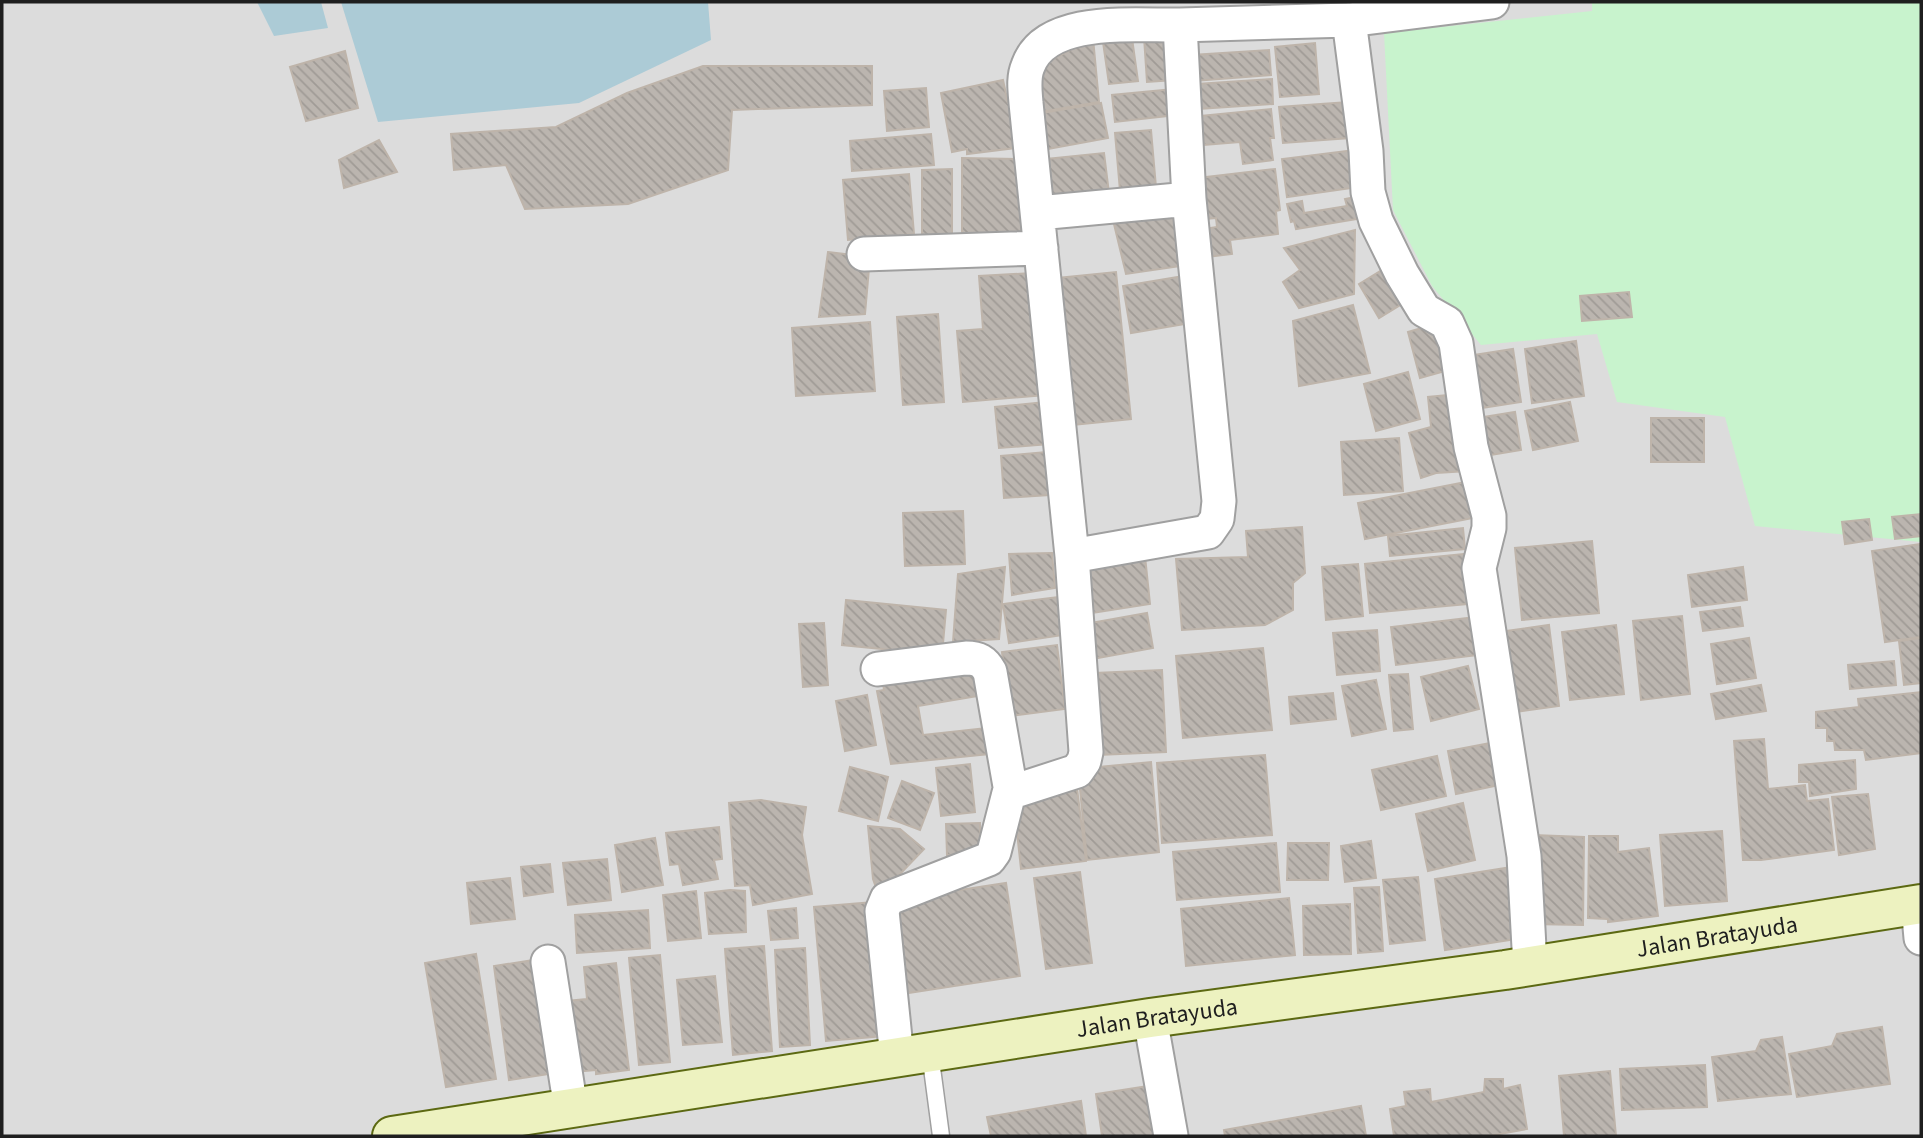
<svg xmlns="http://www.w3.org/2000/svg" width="1923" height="1138" font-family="'Source Sans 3',sans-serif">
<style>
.residential{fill:#dcdcdc}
.park{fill:#c8f3cd}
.water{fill:#accbd6}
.building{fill:url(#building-back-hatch);stroke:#beb4aa;stroke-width:2}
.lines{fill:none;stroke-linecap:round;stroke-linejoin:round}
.lane-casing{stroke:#a0a0a0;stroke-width:19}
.street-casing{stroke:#a0a0a0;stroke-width:37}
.secondary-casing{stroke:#5c6912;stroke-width:42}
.lane{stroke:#fff;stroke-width:16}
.street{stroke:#fff;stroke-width:33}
.secondary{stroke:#edf2c0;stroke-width:38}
.labels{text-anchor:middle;stroke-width:5;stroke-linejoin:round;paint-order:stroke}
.street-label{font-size:24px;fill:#1f1f1f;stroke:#fff}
</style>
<defs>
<pattern id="building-back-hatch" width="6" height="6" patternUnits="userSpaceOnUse" patternTransform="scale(1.75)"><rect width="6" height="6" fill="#bbb5af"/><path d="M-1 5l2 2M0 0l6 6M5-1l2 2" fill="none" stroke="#a09b96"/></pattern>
</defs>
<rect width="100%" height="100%" fill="#eeece6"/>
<path class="residential" d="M2,2H1921V1136H2Z"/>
<path class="park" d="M1592,2H1921V542L1755,526L1725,417L1617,402L1597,334L1481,345L1432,286L1393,210L1384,33L1592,11Z"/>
<path class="water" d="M257,2H321L328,28L274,36Z
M341,2H708L711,40L579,103L378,122Z"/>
<path class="building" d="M1131,31L1138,81L1109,84L1102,35Z
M1171,36L1174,80L1147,82L1144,37Z
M1093,38L1099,102L1035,113L1028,72Z
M1315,43L1319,94L1280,97L1275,47Z
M1269,50L1271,75L1194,81L1192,55Z
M345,51L358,108L306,121L290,67Z
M703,66H872V105L732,110L728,170L628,204L525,209L506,165L454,170L451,134L556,127L627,93Z
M1272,79L1273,104L1199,109L1197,84Z
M1003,80L1008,103H1017L1023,147L967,154V149L952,152L941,93Z
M926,88L929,127L887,131L884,91Z
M1173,89L1176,115L1115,122L1112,95Z
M1348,102L1350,138L1283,143L1279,107Z
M1101,103L1108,138L1042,150L1036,114Z
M1271,109L1274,138H1270L1273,160L1243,164L1240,142L1204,145L1201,116Z
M1151,130L1156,187L1120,191L1115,133Z
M931,134L934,165L852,171L850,141Z
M379,140L397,172L344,188L339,160Z
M1354,150L1359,187L1287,197L1282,159Z
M1104,153L1109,193L1042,200L1037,160Z
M962,158L1025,159V237H962Z
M952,169V241H922V170Z
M1275,169L1280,210L1276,211L1278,234L1230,240L1232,254L1200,258L1197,230L1217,227L1216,218L1195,220L1190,179Z
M909,174L914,234L848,240L843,180Z
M1361,196L1369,217L1296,229L1294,221L1291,222L1287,204L1302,201L1304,213L1347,206L1345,199Z
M1176,216L1181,266L1126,274L1113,220Z
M1355,230L1354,294L1299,308L1283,282L1300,270L1284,248Z
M828,252L870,257L865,314L819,317Z
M1387,267L1407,301L1379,318L1359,284Z
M1116,272L1131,419L1073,425L1058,278Z
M1032,273L1045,395L963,402L957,331L983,329L979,276Z
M1184,276L1191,323L1131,333L1123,286Z
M1629,292L1632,317L1582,321L1580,296Z
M1353,305L1370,373L1299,386L1293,321Z
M938,314L944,402L903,405L897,317Z
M870,322L875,391L796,396L792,328Z
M1439,323L1452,369L1420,378L1408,332Z
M1576,341L1584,396L1532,403L1525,349Z
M1513,349L1521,402L1475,409L1467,356Z
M1408,372L1420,419L1376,431L1364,384Z
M1458,394L1467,471L1436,473L1421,478L1409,433L1431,427L1428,397Z
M1045,402L1049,444L999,448L995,407Z
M1570,402L1578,441L1533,450L1525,411Z
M1515,412L1521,450L1484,456L1477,418Z
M1651,418H1704V462H1651Z
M1399,438L1403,491L1344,495L1341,442Z
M1046,452L1049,495L1004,498L1001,456Z
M1471,481L1478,517L1365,539L1358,503Z
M963,511L965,564L905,566L903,513Z
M1921,514V536L1895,539L1892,517Z
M1869,519L1872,540L1845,544L1842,522Z
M1302,527L1305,573L1293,583V610L1265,625L1182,630L1176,559L1248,557L1246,531Z
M1463,528L1465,549L1390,556L1388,536Z
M1592,541L1599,613L1522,620L1515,548Z
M1921,544V637L1885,642L1872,551Z
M1052,553L1055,588L1012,595L1009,554Z
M1473,553L1478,603L1370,613L1365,564Z
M1145,556L1150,604L1085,614V559Z
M1358,564L1363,616L1326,620L1322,567Z
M1005,567L999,639L953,642L958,574Z
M1743,567L1747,600L1692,607L1688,575Z
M1058,597L1063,635L1009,643L1003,604Z
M846,600L946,610L942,655L842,645Z
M1740,607L1743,626L1703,631L1700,612Z
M1147,613L1153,648L1092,659L1085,624Z
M1483,616L1487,654L1396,665L1391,627Z
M1682,616L1690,694L1641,700L1633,621Z
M824,623L828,685L803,687L799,624Z
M1549,625L1559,706L1508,713L1498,632Z
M1616,625L1624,694L1570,700L1562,632Z
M1377,630L1380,671L1337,675L1333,633Z
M1749,638L1756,678L1717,684L1711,644Z
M1921,638V683L1904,685L1899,641Z
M1057,645L1065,709L1010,716L1002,652Z
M1263,648L1272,730L1183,738L1176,656Z
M1894,661L1896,685L1850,689L1848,665Z
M973,663L978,696L918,706L923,735L986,728L989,754L891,764L877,691L884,690L882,678Z
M1468,666L1479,709L1431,721L1421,677Z
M1162,670L1166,752L1098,755L1095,673Z
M1408,674L1413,729L1394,731L1389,675Z
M1376,680L1386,729L1352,736L1342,686Z
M1761,685L1766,711L1716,719L1711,694Z
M1921,692V753L1866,760L1864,750H1835L1834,741H1827V728H1816V712L1859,707L1858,699Z
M1333,693L1336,719L1291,724L1289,697Z
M867,695L876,745L845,751L836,701Z
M1764,739L1768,789L1805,785L1807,801L1828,799L1834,850L1761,860H1743L1734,741Z
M1501,741L1509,783L1456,794L1448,751Z
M1265,755L1272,835L1162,843L1157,763Z
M1437,756L1446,796L1381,810L1372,770Z
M1855,760L1856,789L1810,796L1809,782H1799V765Z
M1151,762L1159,852L1087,860L1078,769Z
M970,764L975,812L941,816L936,768Z
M850,767L888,777L878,821L839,811Z
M902,781L934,793L920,830L888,818Z
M1077,788L1086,861L1021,869L1013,796Z
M1868,794L1875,849L1839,855L1832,797Z
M761,800L806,807L802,835L812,894L753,905L750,885L735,886L729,803Z
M1463,803L1475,860L1428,871L1416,814Z
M980,823L981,854L947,855L946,824Z
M868,826L900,829L924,849L879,896L873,879Z
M719,827L722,859L714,860L718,879L683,885L679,864L670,865L666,833Z
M1722,831L1727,901L1665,906L1660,835Z
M1533,835L1584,837L1583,925L1531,924Z
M1589,836H1618V852L1649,848L1658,916L1608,922V919L1588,918Z
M655,838L663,885L622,892L615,845Z
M1371,841L1376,878L1345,882L1341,846Z
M1276,843L1280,892L1177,900L1173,852Z
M1288,843H1329L1328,880H1287Z
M607,859L611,900L568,905L563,863Z
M550,864L553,892L524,896L521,867Z
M1512,867L1523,938L1445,950L1435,879Z
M1080,872L1092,963L1046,969L1034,878Z
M1418,877L1425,940L1390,944L1383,880Z
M510,878L515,919L471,924L467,883Z
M1006,883L1020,976L908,993L894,900Z
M1379,887L1383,951L1358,953L1354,888Z
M730,890L745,891L746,932L709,934L705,893Z
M696,891L701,938L668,941L663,895Z
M1289,898L1295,955L1186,966L1181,909Z
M873,902L885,1036L826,1041L814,907Z
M1350,904L1351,954L1304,955L1303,906Z
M796,908L798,938L771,940L768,911Z
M648,910L650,948L577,953L575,915Z
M764,946L772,1051L733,1055L725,949Z
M805,948L810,1045L780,1047L775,950Z
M476,954L496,1079L446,1087L425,963Z
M660,955L670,1062L639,1065L629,958Z
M534,960L549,1074L509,1080L494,966Z
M616,963L629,1070L596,1074V1070L574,1072L567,1001L587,999L584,967Z
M715,976L722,1042L683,1045L677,980Z
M1882,1027L1890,1084L1797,1097L1789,1054L1832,1046L1837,1034Z
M1782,1037L1791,1094L1718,1101L1712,1057L1756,1051L1761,1040Z
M1705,1065L1707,1107L1622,1110L1620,1069Z
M1610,1071L1616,1136H1564L1559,1076Z
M1485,1079H1503V1089L1520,1085L1527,1129L1489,1136H1394L1390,1109L1406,1106L1404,1092L1430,1089L1431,1102L1484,1092Z
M1155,1085L1163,1136H1102L1096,1094Z
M1081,1101L1086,1136H991L987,1117Z
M1361,1106L1366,1136H1225L1224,1130Z"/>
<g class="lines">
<g class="lane-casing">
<path id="lane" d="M930,1053L941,1136"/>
</g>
<g class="street-casing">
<path id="street" d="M1349,20L1366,151L1368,192L1376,221L1402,274L1424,310L1447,323L1456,343L1471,447L1489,516V528L1479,568L1524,856L1530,966
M1189,199L1180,25L1349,20L1492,2
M1038,213L1189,199L1219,501L1217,519L1208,532L1072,556
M864,254L1041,248
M878,669L966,658C978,658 984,661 990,672L1011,792
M1918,905L1921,938
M548,962L571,1109
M1150,1018L1171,1136
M897,1058L882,911L887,899L989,859L994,852L1009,793L1077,771L1084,761L1086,752L1072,556L1026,103C1025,90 1023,78 1028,66C1046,15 1137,26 1180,25"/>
</g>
<g class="secondary-casing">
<g id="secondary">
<path id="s1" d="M392,1136L1150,1018L1505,970L1921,904"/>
</g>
</g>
<use href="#lane" class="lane"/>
<use href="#street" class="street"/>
<use href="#secondary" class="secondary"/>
</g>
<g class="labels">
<g class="street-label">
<text dy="8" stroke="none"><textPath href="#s1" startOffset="1340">Jalan Bratayuda</textPath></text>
<text dy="8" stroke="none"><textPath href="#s1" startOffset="774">Jalan Bratayuda</textPath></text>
</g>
</g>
<rect width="1923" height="1138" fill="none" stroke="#1f1f1f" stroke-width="7"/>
</svg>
